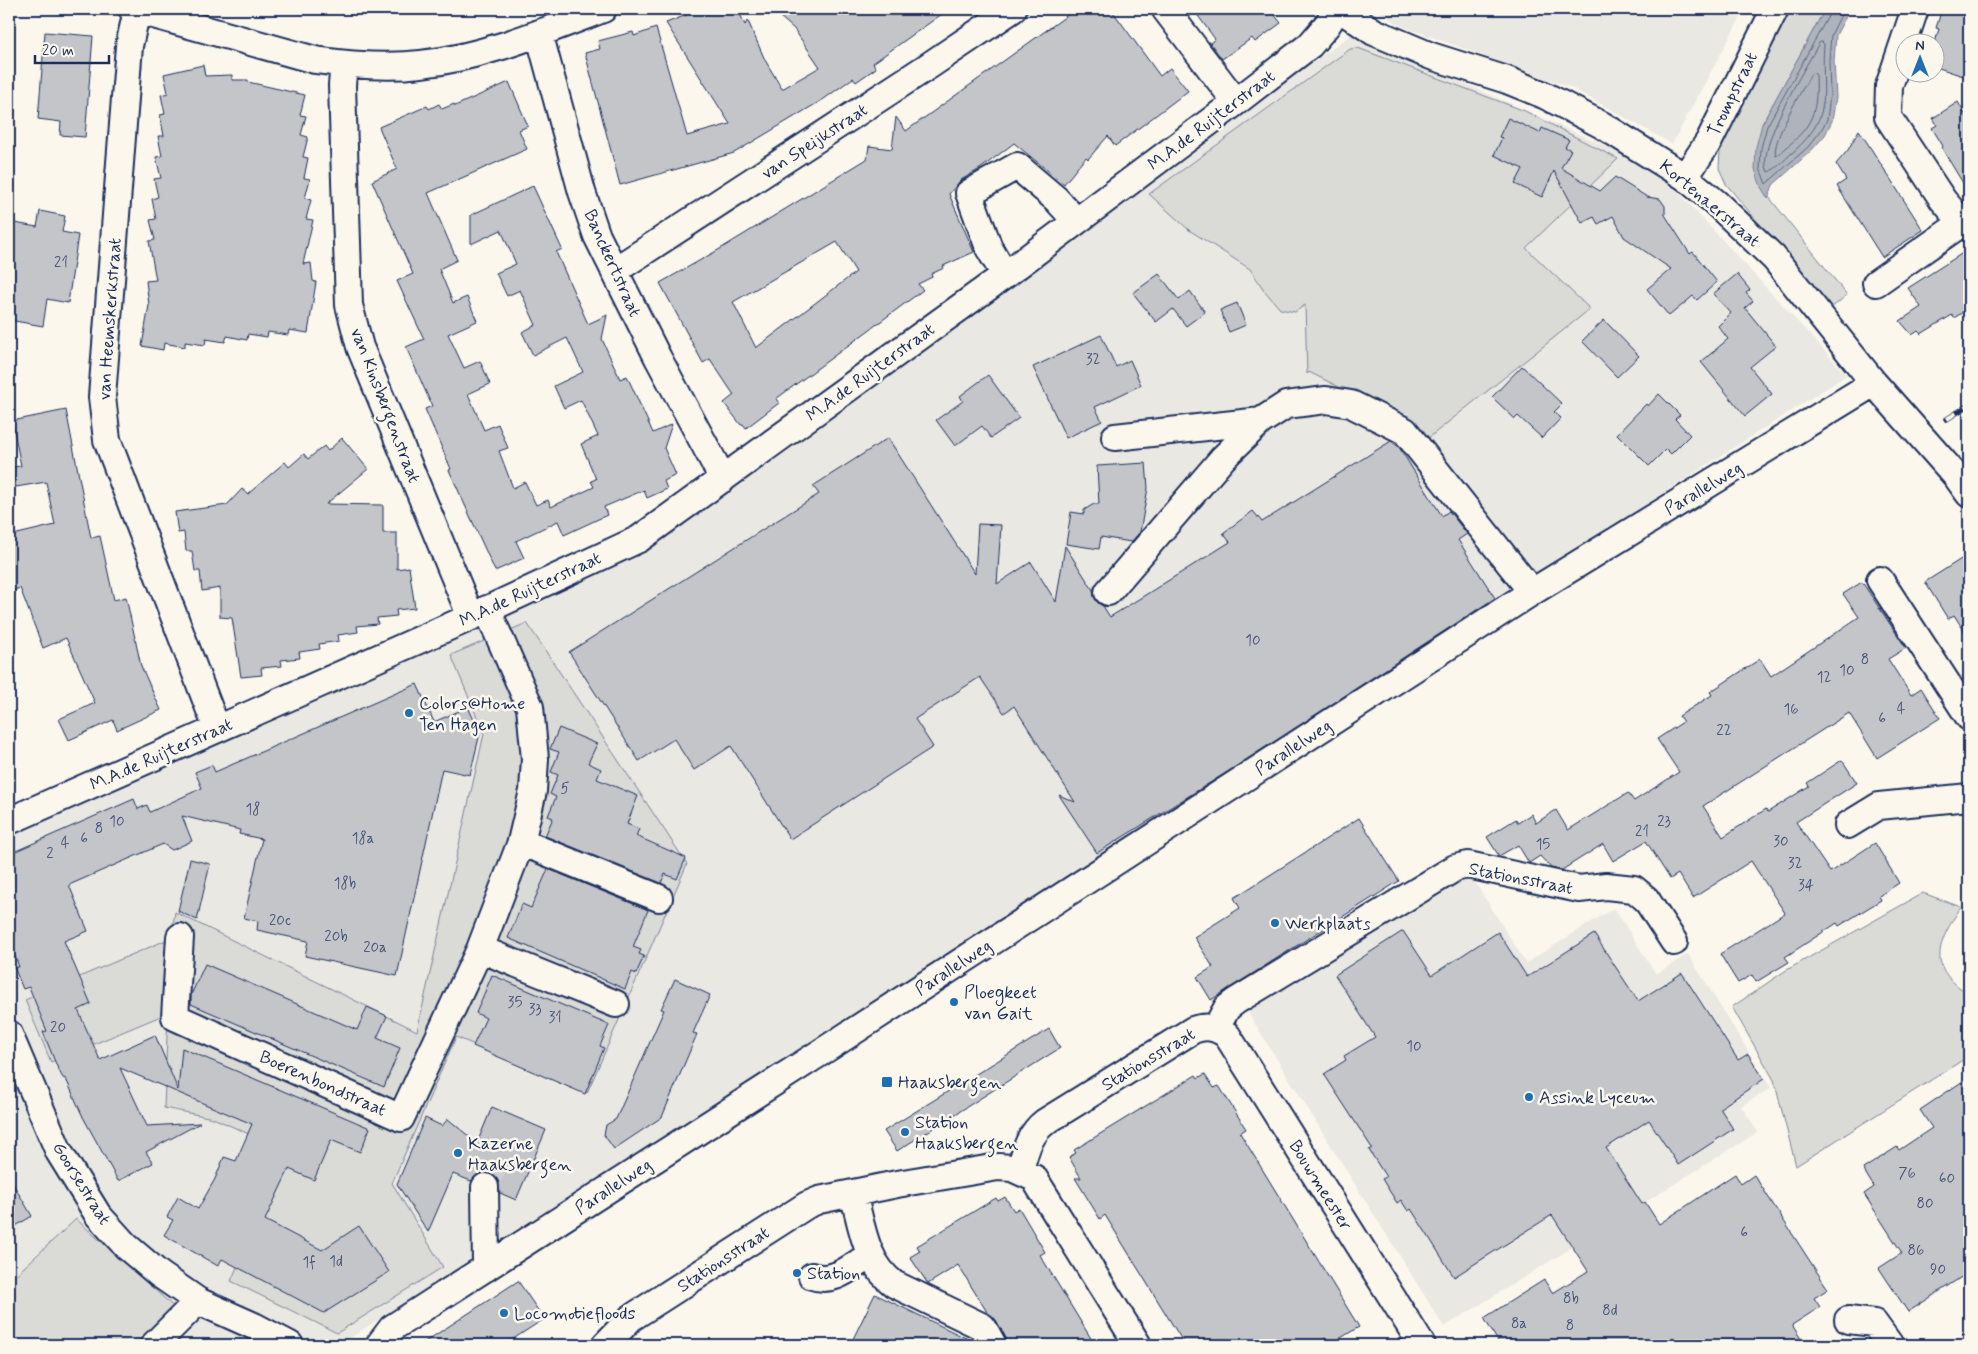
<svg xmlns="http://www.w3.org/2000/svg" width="1978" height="1354" font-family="Mynerve,sans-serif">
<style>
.built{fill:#eae8e2}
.green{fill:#dadad7;stroke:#7a849a}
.water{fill:#afb3bb;stroke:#747e96}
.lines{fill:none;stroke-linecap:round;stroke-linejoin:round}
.shore{stroke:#566483;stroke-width:1}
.building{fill:#c3c5c9;stroke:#1b2f5e;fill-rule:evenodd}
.minor-tunnel{stroke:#cecfd0;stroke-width:26;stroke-dasharray:26 13;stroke-linecap:butt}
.minor-casing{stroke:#1b2f5e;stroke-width:30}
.minor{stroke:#fbf7ec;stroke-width:26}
.rail-casing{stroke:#1b2f5e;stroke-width:5.5}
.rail{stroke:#fbf7ec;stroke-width:4;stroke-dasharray:11;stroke-linecap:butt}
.poi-dot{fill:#1f6fb2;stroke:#fbf7ec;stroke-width:2}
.labels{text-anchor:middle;stroke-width:5;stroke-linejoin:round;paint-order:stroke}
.number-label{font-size:15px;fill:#455479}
.street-label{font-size:18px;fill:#1b2f5e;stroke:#fbf7ec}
.poi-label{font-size:18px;fill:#1b2f5e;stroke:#fbf7ec;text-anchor:start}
</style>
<rect width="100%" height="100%" fill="#fbf7ec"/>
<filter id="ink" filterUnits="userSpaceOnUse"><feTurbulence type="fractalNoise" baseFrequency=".02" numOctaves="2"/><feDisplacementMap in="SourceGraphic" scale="10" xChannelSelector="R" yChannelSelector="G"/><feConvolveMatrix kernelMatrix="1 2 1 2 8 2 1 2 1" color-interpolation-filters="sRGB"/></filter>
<g filter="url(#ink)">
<path class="built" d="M1376,9H1745L1672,144L1572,88L1399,25Z
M1352,34L1656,168L1847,375L339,1345H9V837L643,548Z
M1469,873L1526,963L1614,908L1656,974L1688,954L1771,1088L1741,1106L1758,1132L1444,1327L1247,1011Z"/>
<path class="green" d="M1784,9H1827L1820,18L1762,124L1761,187L1847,295L1830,309L1726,184L1719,168L1720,150L1755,69Z
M1358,48L1525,111L1618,159L1526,248L1590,309L1426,440L1391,413L1309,372L1307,374L1305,305L1295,312L1280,309L1264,290L1250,269L1189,230L1149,194L1350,49Z
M527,623L687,864L587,1093L456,1037L392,1183L443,1267L337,1333L231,1281L287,1151L213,1118L164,1108L168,1013L51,1062L25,1000L171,938L175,912L417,1031L484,734L451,655Z
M1923,893L1961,907C1937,944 1926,967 1969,994V1056L1796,1166L1774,1080L1732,1007L1785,971Z
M76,1219L174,1307L139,1345H9V1281Z"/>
<path class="water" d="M1827,9H1850L1836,35L1834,61L1836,97L1832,121L1825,135L1811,151L1773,185L1768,199L1761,187L1755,169L1756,147L1762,124L1820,18Z"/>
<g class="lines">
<path class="shore" d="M1831,9L1830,13L1767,126L1761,148L1760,168L1766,184L1808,147L1820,132L1827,120L1830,96L1829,61L1831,35L1844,9
M1822,42L1824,44C1820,95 1836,114 1792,153C1785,159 1777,169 1768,172C1754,149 1806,67 1819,43Z
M1814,73L1816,75C1818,119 1810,127 1778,155L1776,156C1770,142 1803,89 1811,74Z"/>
</g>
<path class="building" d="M702,9H738L745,25L748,21L765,60L782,89L820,67L794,29L771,9H949L873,63L876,68L856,82L853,78L824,99L734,153L620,185L585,53L600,49L598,41L633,32L634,36L656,28L687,136L730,124L666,23Z
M1076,9H1111L1160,76L1170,68L1188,91L1115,146L1108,136L1088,159L1086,157L1064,184L1014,143L980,169L961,180L949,194L974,252L943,266L944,268L931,274L932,277L918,284L923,290L776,399L779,403L746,428L743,424L741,425L724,403L734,395L710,359L703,363L660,283L720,249L867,159L869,146L892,149L896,117L906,131ZM837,242L856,272L756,348L733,302Z
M1193,9H1270L1281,23L1255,42L1252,38L1222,59L1210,43L1215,39Z
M1942,9H1969V78L1936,67L1935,42L1939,29L1936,28Z
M45,32L93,36L85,137L60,135L61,122L38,119Z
M203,65L205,76L232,75V80H248V82L305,95L300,115L306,116L301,135L308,137L303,157L308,158L304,178L310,179L305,198L311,200L306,219L313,220L303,264L311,263L313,281L316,282L308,333L289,330L288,335L268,332L267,337L248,334L247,340L227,336L225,342L206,339L205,345L185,342V347L164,343L163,350L142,346L149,305L146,281L156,280L149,241L155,240L150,220L156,219L152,199L158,197L154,179L161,178L156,157L162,156L158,136H164L160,115L165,114L161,95L168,93L164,74Z
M509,82L528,126L519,130L527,149L428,193L457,260L439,269L453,303L467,297L477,321L448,334L464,368L480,361L490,384L468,394L484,430L498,424L508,448L499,451L513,488L525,482L536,505L548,500L551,507L594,487L591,481L596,479L581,444L598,436L581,400L564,408L554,386L583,372L567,338L533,355L522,332L536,325L520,290L507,296L496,273L516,264L501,230L471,244V215L533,186L562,249L556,252L588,324L607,315L602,339L620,379L627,376L653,433L672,424L664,448L676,475L664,481L667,489L647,498L644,490L604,507L607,515L564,535L558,521L516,541L524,558L495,571L449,470L451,469L425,409L432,406L406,347L424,339L397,281L413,274L372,181L397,169L379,127L427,106L429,109L439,104L442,109L454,104L455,106Z
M1958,102L1969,121V193L1941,147L1943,146L1932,128L1937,125L1933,118Z
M1508,118L1540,133L1542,128L1569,140L1565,147L1571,150L1561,168L1600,191L1615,177L1647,197L1660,199L1665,206V215L1690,254L1693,252L1717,282L1697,300L1693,296L1669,316L1647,289L1671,269L1624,237L1613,216L1598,224L1594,217L1582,223L1554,171L1542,197L1515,184L1523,169L1494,155L1502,138L1499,137Z
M1859,130L1923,230L1882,257L1837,186L1846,180L1836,164L1848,150Z
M40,211L65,216L62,232L78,235L68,303L47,299L43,326L9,320V222L37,227Z
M1969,249V308L1954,318L1952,315L1921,334L1918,331L1912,335L1900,321L1921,307L1908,288Z
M1159,274L1179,300L1190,291L1205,312L1186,326L1173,309L1156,322L1133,293Z
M1737,274L1750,290L1746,293L1753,301L1745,308L1776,346L1750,367L1772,394L1745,416L1701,362L1728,339L1718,326L1731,313L1713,294Z
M1237,303L1246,325L1229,332L1220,310Z
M1604,320L1639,356L1617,377L1582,341Z
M1101,335L1116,367L1130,360L1141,385L1095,407L1102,421L1066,438L1033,367Z
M1522,366L1562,404L1554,412L1561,418L1542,438L1518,416L1515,419L1492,397Z
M988,375L1019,418L991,438L982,426L955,446L936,420L963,401L960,396Z
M1659,394L1680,415L1675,419L1690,435L1671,454L1666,449L1649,466L1617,434L1646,404L1648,406Z
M66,410L91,538L100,536L114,600L126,597L141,666L161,710L117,730L113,720L69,740L59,719L95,703L66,638L43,648L20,588L9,592V536L55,525L46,482L16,487L12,467L21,466L12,421Z
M342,438L368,469L326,504L383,505V533H397V569L409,567L415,608L396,610L397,616L377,618L378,624L357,626L358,632L338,635L339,641L319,644L320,649L299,652L300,658L281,660L282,666L261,668L262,675L241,677L232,618L220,617V588L202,591L200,571H195L192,551H186L184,532L178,533L175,512L227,505L242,489L248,494L285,462L289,467L304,454L308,459L324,446L328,451Z
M888,438L975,574L978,524L1001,525L997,584L1031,562L1056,602L1065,546L1093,590L1094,597L1098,603L1103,606L1110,617L1230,542L1223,533L1253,511L1262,522L1391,441L1399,447L1442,516L1449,511L1467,534L1458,540L1495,598L1229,771L1097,853L1059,795L1075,802L1014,706L1004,713L980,677L915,719L933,747L790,839L731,746L694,770L674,739L639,761L569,652L819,494L813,486Z
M1146,463L1148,488L1140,532L1131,542L1101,537L1099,549L1066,544L1071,512L1084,514V510L1094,504H1099L1097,466Z
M1969,554V638L1954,615L1948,619L1925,582Z
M1862,582L1906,648L1888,659L1911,695L1921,688L1940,718L1877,758L1849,713L1703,806L1723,837L1766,809L1768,812L1809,786L1807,783L1842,760L1857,783L1796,822L1830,872L1875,843L1899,883L1879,896L1881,900L1839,926L1837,923L1785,957L1789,962L1756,982L1752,975L1738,983L1720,954L1785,913L1751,861L1693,898L1678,874L1670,879L1646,841L1613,861L1603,844L1562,870L1551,868L1540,856L1529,863L1518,845L1499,856L1487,837L1516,819L1518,823L1531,814L1536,823L1556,810L1568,830L1628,793L1634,801L1679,772L1657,739L1683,722L1679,716L1712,695L1710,692L1760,659L1771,676L1859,617L1843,594Z
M417,684L434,722L468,707L480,733L470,775L442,769L397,976L305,956L308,941L257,930L258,921L244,918L262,839L239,834L240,830L182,816L192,841L172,850L163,844L69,885L88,931L64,941L91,1004L78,1010L100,1060L155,1035L178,1090L182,1048L370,1128L360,1152L331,1140L314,1180L289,1169L265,1220L322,1250L359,1226L389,1272L324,1313L222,1259L218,1266L164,1235L173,1220L167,1217L178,1197L198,1209L215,1179L224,1157L236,1161L252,1124L120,1068L147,1126L200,1123L146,1152L153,1163L118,1181L83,1117L66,1079L63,1078L58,1069L43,1032L47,1031L29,987L23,989L14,967H19L10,942L12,940L9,933V854L134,799L138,809L147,805L150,812L202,788L195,772L212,765L215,772Z
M559,728L597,744L588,763L601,769L597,779L638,796L627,824L639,829L636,836L686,858L677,879L665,874L661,883L545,836L553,818L548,816L556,797L550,794L558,775L551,772L559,752L550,749Z
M1359,818L1399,881L1211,1000L1197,977L1213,967L1194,937L1240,908L1234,898Z
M190,859L210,864L197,920L178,911Z
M548,869L648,910L633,947L641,950L639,954L644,956L636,974L632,972L625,989L508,938L522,904L531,908Z
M1403,931L1432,975L1498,932L1527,977L1594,934L1638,1001L1682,973L1738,1060L1748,1054L1764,1079L1720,1108L1733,1129L1678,1165L1649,1120L1606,1148L1642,1204L1645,1202L1659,1224L1735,1174L1741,1184L1754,1175L1828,1289L1814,1298L1820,1307L1792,1325L1805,1345H1500L1484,1318L1544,1280L1553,1293L1588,1271L1552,1215L1454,1277L1411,1209L1408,1211L1401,1200L1397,1203L1382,1179L1386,1177L1369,1150L1372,1148L1324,1074L1346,1060L1344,1056L1375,1037L1335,975Z
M205,964L357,1030L367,1007L387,1016L377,1038L400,1048L384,1087L191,1004V995Z
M492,975L609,1025L600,1046L604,1048L585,1094L473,1046L486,1018L476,1013Z
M675,979L710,995L693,1033L697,1034L662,1117L614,1149L604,1135L606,1125L616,1119L664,1010L661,1009Z
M1049,1029L1060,1048L897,1151L884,1131Z
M1205,1074L1214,1088L1219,1086L1246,1129L1240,1133L1359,1327L1329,1345L1325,1338L1315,1345H1185L1105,1215L1100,1219L1075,1178H1081L1069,1157L1076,1153L1074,1150L1196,1075L1198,1078Z
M1969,1077V1272L1908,1312L1879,1268L1902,1253L1864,1194L1874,1187L1863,1169L1897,1147L1899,1150L1932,1128L1920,1110Z
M492,1107L546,1130L516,1200L500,1193L498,1180L492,1174L485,1172L478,1174L471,1181L453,1174L428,1232L397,1184L425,1118L442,1126L448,1119L477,1143Z
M9,1177L32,1216L9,1230Z
M1005,1197L1014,1211L1019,1208L1045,1252L1040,1255L1095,1345H1008L1006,1338L996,1320L987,1312L958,1265L928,1284L910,1257L920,1251L917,1246L996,1198L998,1201Z
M518,1281L544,1319L504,1345H420Z
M875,1294L974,1342L976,1345H850Z"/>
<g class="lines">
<path class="minor-tunnel" d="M485,1187L494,1165"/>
<g class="minor-casing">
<path id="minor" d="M132,9L315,60C350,65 386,68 421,64C484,57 545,31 603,9
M1165,9L1236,102
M1340,9L1374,32L1431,56L1507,80L1544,95L1602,125L1685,177L1715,202L1774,258L1874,383L1956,476L1969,494
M1915,9L1889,86L1888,117L1943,200L1962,222
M137,10L129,46L102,397L107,440L217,729
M539,33L582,192L597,236L658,358L723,479
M344,64L342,85L349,305L360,347L471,617
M1685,177L1709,141L1775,9
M614,271L930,65L1013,9
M1005,275L989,248L969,193L1017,166L1056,199L1076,221
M1876,283L1969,218
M1115,437L1261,421
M1880,580L1969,717
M1108,592L1223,458L1261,421L1286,405L1326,400L1351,404L1405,431L1532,592
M9,821L471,617L639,539L1005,275L1236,102L1310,45L1327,25L1337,9
M1848,825L1879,806L1969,797
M521,842L659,898
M180,937L175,1017L401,1118L480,949L521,842L533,791L535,759L530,707L487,609
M480,949L616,1004
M1216,1028L1227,1008L1236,1001L1455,868L1468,865L1579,889L1606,886L1634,889L1646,899L1674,942
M9,1034L59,1152L98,1215L126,1246L159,1274L198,1301L254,1326L290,1345
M1020,1170C1025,1152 1029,1134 1045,1122L1193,1030C1206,1025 1216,1027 1227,1035L1422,1345
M485,1187L486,1268
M853,1193C862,1226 865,1262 894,1284L983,1327L993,1345
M812,1276C834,1284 851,1267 870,1255
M1848,1320L1874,1323L1890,1345
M154,1345L198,1301
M379,1345L392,1328L820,1053L1532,592L1874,383
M605,1345L631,1318L807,1205L819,1200L897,1184L998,1167L1012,1168L1034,1178L1138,1345"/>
</g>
<use href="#minor" class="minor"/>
<g class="rail-casing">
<path id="rail" d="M1947,419L1969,405"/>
</g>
<use href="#rail" class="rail"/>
</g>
</g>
<g class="poi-dot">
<circle cx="409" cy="713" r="5"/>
<circle cx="1275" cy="923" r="5"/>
<circle cx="954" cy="1002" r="5"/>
<rect x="881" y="1076" width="12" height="12" rx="2.5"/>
<circle cx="1529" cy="1097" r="5"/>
<circle cx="905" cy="1132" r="5"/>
<circle cx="458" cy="1153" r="5"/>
<circle cx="797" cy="1273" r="5"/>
<circle cx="504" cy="1313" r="5"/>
</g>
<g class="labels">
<g class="number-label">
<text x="61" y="267">21</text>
<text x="1093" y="364">32</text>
<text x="1253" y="645">10</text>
<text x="1865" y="664">8</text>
<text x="1847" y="675">10</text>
<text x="1824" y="682">12</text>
<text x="1901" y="713">4</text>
<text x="1791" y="714">16</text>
<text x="1882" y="723">6</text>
<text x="1724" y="735">22</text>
<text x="565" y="793">5</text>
<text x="253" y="814">18</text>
<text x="117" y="826">10</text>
<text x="1664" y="826">23</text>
<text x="99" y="833">8</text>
<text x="1642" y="836">21</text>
<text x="84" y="843">6</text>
<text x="363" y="843">18a</text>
<text x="1781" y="846">30</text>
<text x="65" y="847">4</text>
<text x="1543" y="849">15</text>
<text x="50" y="858">2</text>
<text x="1795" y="868">32</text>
<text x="345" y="888">18b</text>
<text x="1806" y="890">34</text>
<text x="280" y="925">20c</text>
<text x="336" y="941">20b</text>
<text x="375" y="952">20a</text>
<text x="515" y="1007">35</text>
<text x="535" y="1014">33</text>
<text x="555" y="1022">31</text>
<text x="58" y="1032">20</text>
<text x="1414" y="1051">10</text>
<text x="1907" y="1178">76</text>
<text x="1947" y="1183">60</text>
<text x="1925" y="1208">80</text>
<text x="1744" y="1237">6</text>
<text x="1916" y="1255">86</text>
<text x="336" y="1266">1d</text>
<text x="309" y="1267">1f</text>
<text x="1938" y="1274">90</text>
<text x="1571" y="1303">8b</text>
<text x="1610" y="1315">8d</text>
<text x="1519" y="1328">8a</text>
<text x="1570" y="1330">8</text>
</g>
<g class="street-label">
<text transform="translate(1732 94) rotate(-64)" y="6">Trompstraat</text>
<text transform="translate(1211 120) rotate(-37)" y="6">M.A.de Ruijterstraat</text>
<text transform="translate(814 141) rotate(-33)" y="6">van Speijkstraat</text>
<text transform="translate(1710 203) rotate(40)" y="6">Kortenaerstraat</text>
<text transform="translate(613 263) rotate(66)" y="6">Banckertstraat</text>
<text transform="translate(109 319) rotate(-86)" y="6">van Heemskerkstraat</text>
<text transform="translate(870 372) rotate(-36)" y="6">M.A.de Ruijterstraat</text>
<text transform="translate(386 405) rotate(69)" y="6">van Kinsbergenstraat</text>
<text transform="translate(1703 488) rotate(-31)" y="6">Parallelweg</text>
<text transform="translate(530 589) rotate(-25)" y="6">M.A.de Ruijterstraat</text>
<text transform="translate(1293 747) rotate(-33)" y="6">Parallelweg</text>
<text transform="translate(161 754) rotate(-24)" y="6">M.A.de Ruijterstraat</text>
<text transform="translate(1521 878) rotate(11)" y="6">Stationsstraat</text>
<text transform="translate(953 967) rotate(-33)" y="6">Parallelweg</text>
<text transform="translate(1148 1059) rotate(-31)" y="6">Stationsstraat</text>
<text transform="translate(323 1083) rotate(24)" y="6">Boerenbondstraat</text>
<text transform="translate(82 1183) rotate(58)" y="6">Goorsestraat</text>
<text transform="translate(1321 1185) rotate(58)" y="6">Bouwmeester</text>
<text transform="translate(613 1186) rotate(-33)" y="6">Parallelweg</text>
<text transform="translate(723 1259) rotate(-33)" y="6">Stationsstraat</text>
</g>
<g class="poi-label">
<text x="419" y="709">Colors@Home<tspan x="419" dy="21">Ten Hagen</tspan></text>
<text x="1285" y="929">Werkplaats</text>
<text x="964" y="998">Ploegkeet<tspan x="964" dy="21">van Gait</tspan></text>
<text x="898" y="1088">Haaksbergen</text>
<text x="1539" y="1103">Assink Lyceum</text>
<text x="915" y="1128">Station<tspan x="915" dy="21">Haaksbergen</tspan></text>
<text x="468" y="1149">Kazerne<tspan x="468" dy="21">Haaksbergen</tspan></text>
<text x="807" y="1279">Station</text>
<text x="514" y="1319">Locomotiefloods</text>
</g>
</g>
<rect width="1978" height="1354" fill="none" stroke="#fbf7ec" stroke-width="30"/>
<rect x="15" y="15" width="1948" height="1324" fill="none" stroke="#1b2f5e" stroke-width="2" filter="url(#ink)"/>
<g transform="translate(1920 58)"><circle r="24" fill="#fbf7ec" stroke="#a1a7b3"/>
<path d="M0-4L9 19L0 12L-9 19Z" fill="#1f6fb2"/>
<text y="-8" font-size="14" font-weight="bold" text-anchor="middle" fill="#1b2f5e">N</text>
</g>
<path d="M35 55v8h74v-8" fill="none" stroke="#1b2f5e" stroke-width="2.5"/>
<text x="42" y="55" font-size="15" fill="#1b2f5e" stroke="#fbf7ec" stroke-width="4" paint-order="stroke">20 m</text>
</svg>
